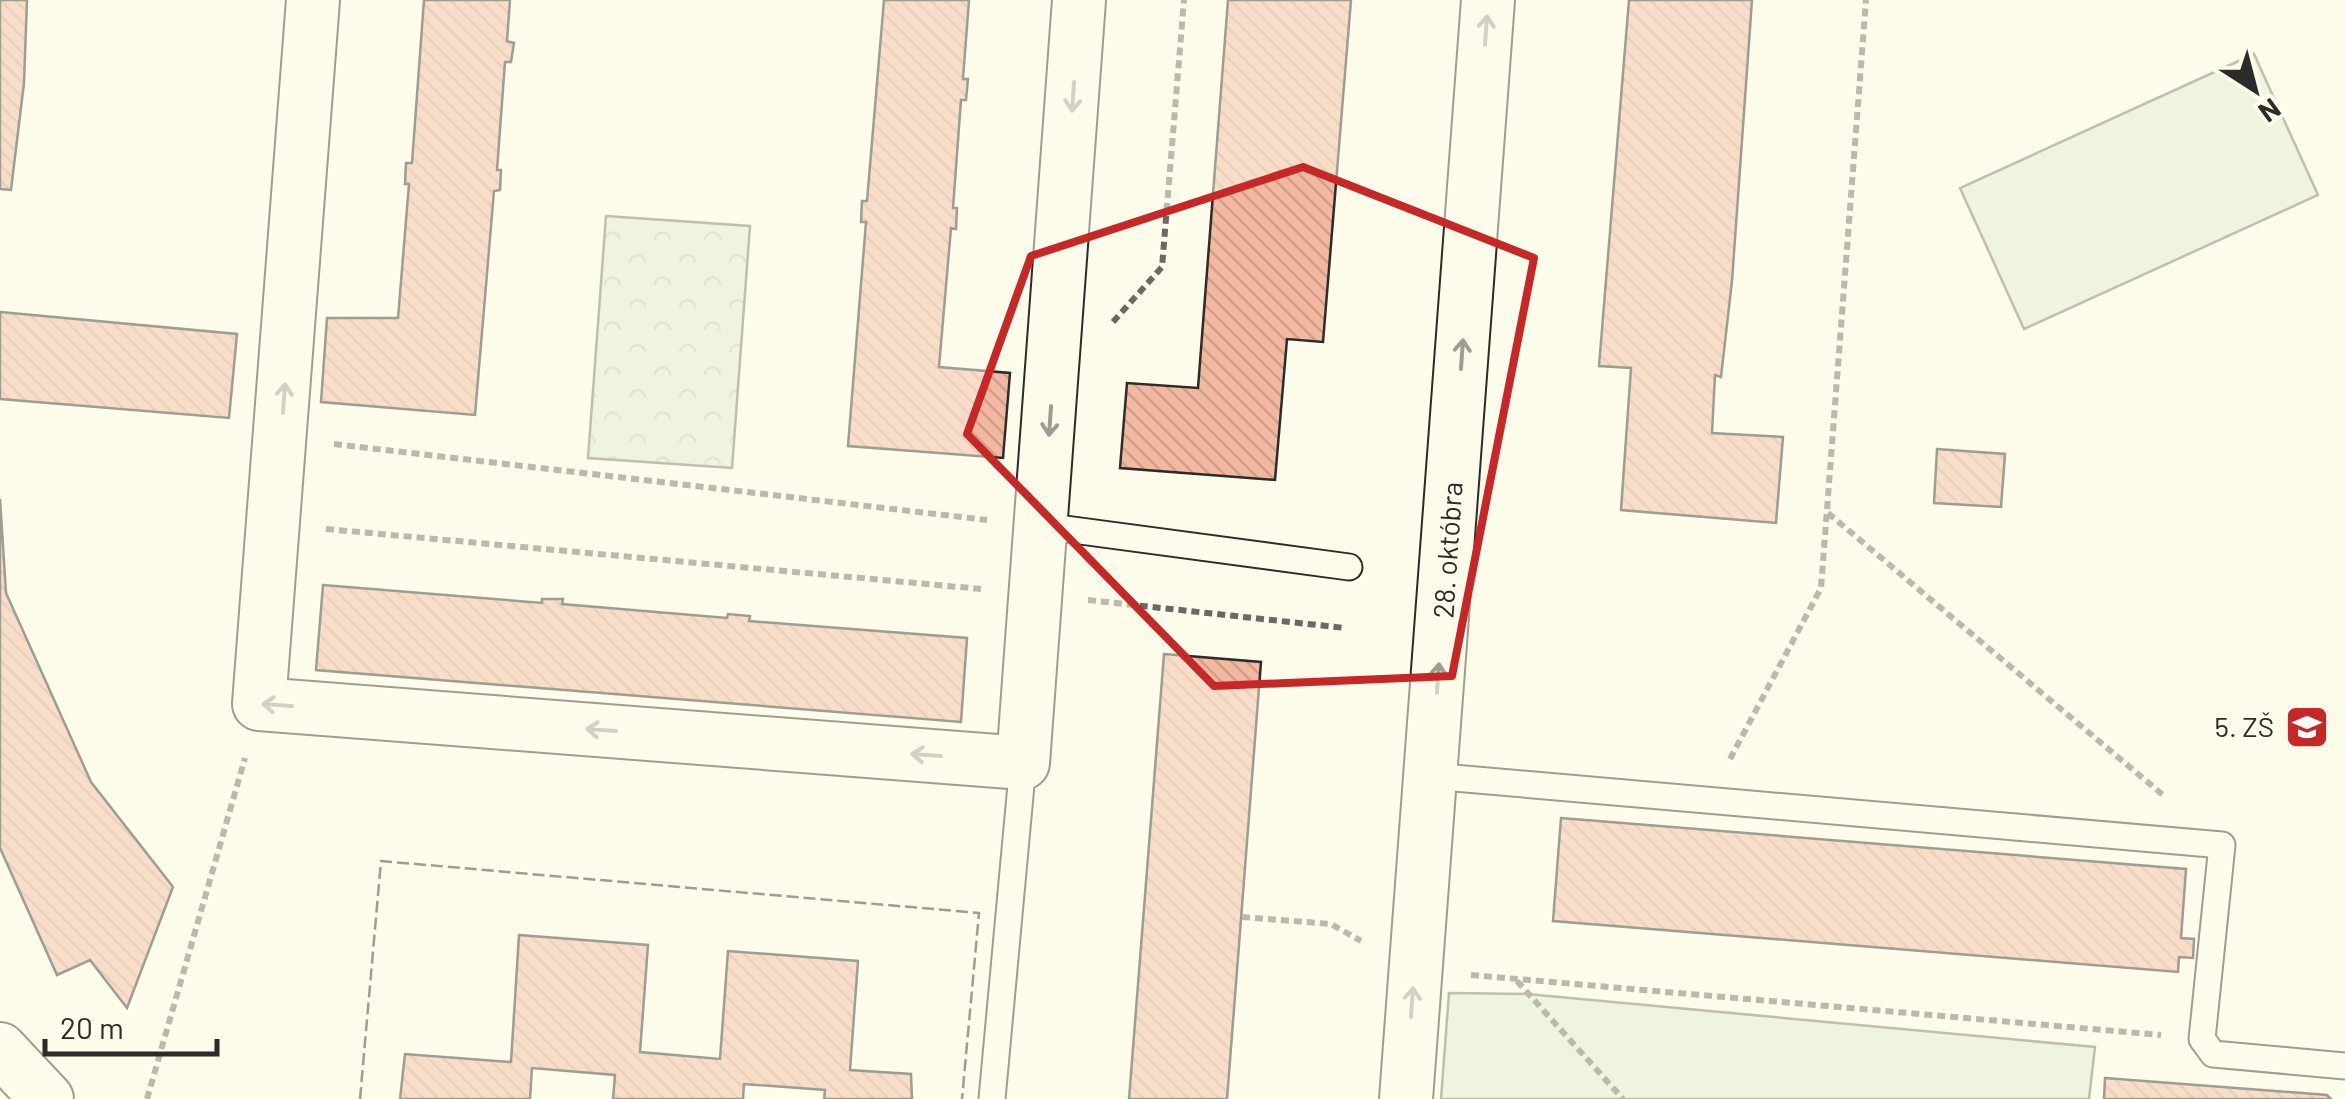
<svg xmlns="http://www.w3.org/2000/svg" width="2345" height="1099" font-family="Barlow,sans-serif">
<style>
.grass{fill:#deebd1;stroke:#74746e;stroke-width:2.5}
.park{fill:url(#park-crowns);stroke:#74746e;stroke-width:2.5}
.building{fill:url(#building-back-hatch);stroke:#2b2b2b;stroke-width:2.5}
.lines{fill:none;stroke-linecap:round;stroke-linejoin:round}
.lane-casing{stroke:#2b2b2b;stroke-width:29}
.street-casing{stroke:#2b2b2b;stroke-width:56}
.path{stroke:#6a6964;stroke-width:6;stroke-dasharray:8 5;stroke-linecap:butt}
.lane{stroke:#fdfbea;stroke-width:25}
.street{stroke:#fdfbea;stroke-width:52}
.fence{stroke:#2b2b2b;stroke-width:2.5;stroke-dasharray:12 5;stroke-linecap:butt}
.oneway{stroke:#9e9d94}
.marked{fill:none;stroke:#c62828;stroke-width:8;stroke-linejoin:round}
.labels{text-anchor:middle;stroke-width:8;stroke-linejoin:round;paint-order:stroke}
.street-label{font-size:28px;fill:#2b2b2b;stroke:#fdfbea}
.poi-label{font-size:28px;fill:#2b2b2b;stroke:#fdfbea;text-anchor:end}
</style>
<defs>
<pattern id="park-crowns" width="20" height="18" patternUnits="userSpaceOnUse" patternTransform="scale(2.5)"><rect width="20" height="18" fill="#deebd1"/><path d="M2 6a3 3 0 1 1 6 0M12 15a3 3 0 1 1 6 0" fill="none" stroke="#bfcab4"/></pattern>
<pattern id="building-back-hatch" width="6" height="6" patternUnits="userSpaceOnUse" patternTransform="scale(2.5)"><rect width="6" height="6" fill="#f2b8a0"/><path d="M-1 5l2 2M0 0l6 6M5-1l2 2" fill="none" stroke="#d09e8a"/></pattern>
</defs>
<rect width="100%" height="100%" fill="#fdfbea"/>
<path class="grass" d="M2254,54L2318,195L2024,329L1960,188Z
M1449,993L1527,994L2095,1047L2089,1099H1441Z"/>
<path class="park" d="M606,216L750,226L732,468L588,458Z"/>
<path class="building" d="M0,0H27L24,83L11,190L0,189Z
M424,0H510L507,41L514,43L511,62H505L497,170H501L500,190L494,191L475,415L321,402L327,318H398L409,184H405L406,163H412Z
M884,0H969L963,79H968L966,100H961L953,208H957L956,229L951,228L939,367L1010,373L1003,458L848,446L866,222H861L862,201H867Z
M1228,0H1351L1323,342L1287,339L1275,480L1120,468L1127,383L1198,388Z
M1629,0H1752L1732,281L1721,377L1715,375L1712,433L1783,437L1776,523L1621,510L1631,368L1599,366Z
M0,312L237,334L229,418L0,399Z
M1937,449L2005,454L2001,507L1934,503Z
M0,499L6,593L91,782L173,887L127,1008L90,960L57,975L0,848Z
M323,585L542,603V599H563L562,604L727,618L728,614L750,616L749,621L967,638L961,722L316,670Z
M1164,654L1261,662L1227,1099H1129Z
M1561,818L2186,869L2181,938L2194,939L2193,958L2179,957L2178,972L1553,921Z
M519,935L648,945L640,1052L720,1059L728,951L858,961L850,1070L911,1074L912,1099H824L825,1090L744,1084L743,1099H613L615,1075L532,1068L530,1099H400L405,1054L511,1062Z
M2105,1078L2327,1095L2331,1099H2104Z"/>
<g class="lines">
<g class="lane-casing">
<path id="lane" d="M1043,526L1349,567
M1431,776L2222,845L2202,1039L2213,1054L2345,1066
M992,1099L1023,763"/>
</g>
<g class="street-casing">
<path id="street" d="M313,0L259,704L1023,763L1079,0
M0,1049L47,1099
M1406,1099L1488,0"/>
</g>
<path class="path" d="M1113,322L1162,267L1184,0
M334,444L987,520
M1828,513L2163,795
M326,529L981,589
M1088,600L1345,628
M1730,759L1821,588L1866,0
M1242,917L1331,924L1361,941
M1471,975L2161,1035
M1517,981L1623,1099
M147,1099L245,758"/>
<use href="#lane" class="lane"/>
<use href="#street" class="street"/>
<path class="fence" d="M360,1099L381,861L979,913L962,1099"/>
</g>
<defs><path id="oneway-shaft" d="M-6 0H5M1.5-3L5.5 0L1.5 3" fill="none" stroke-width="1.6" stroke-linecap="round" stroke-linejoin="round" transform="scale(2.5)"/></defs>
<g class="oneway">
<use href="#oneway-shaft" transform="translate(1486 30) rotate(-86)"/>
<use href="#oneway-shaft" transform="translate(1073 97) rotate(94)"/>
<use href="#oneway-shaft" transform="translate(1462 354) rotate(-86)"/>
<use href="#oneway-shaft" transform="translate(284 398) rotate(-86)"/>
<use href="#oneway-shaft" transform="translate(1050 421) rotate(94)"/>
<use href="#oneway-shaft" transform="translate(1438 678) rotate(-86)"/>
<use href="#oneway-shaft" transform="translate(277 705) rotate(-176)"/>
<use href="#oneway-shaft" transform="translate(601 730) rotate(-176)"/>
<use href="#oneway-shaft" transform="translate(926 755) rotate(-176)"/>
<use href="#oneway-shaft" transform="translate(1412 1002) rotate(-86)"/>
</g>
<path d="M0 0H2345V1099H0ZM1303,167L1534,258L1452,676L1214,686L967,434L1031,256Z" fill="#fdfbea" fill-opacity=".55" fill-rule="evenodd"/>
<path class="marked" d="M1303,167L1534,258L1452,676L1214,686L967,434L1031,256Z"/>
<defs>
<g id="school-square" transform="scale(2.25)"><rect x="-9" y="-9" width="18" height="18" rx="4" fill="#c62828" stroke="#fdfbea"/><path d="M0-5L7-2L0 1L-7-2ZM-4 1L0 2.5L4 1V4Q0 6-4 4Z" fill="#fff"/></g>
</defs>
<g fill-rule="evenodd">
<use href="#school-square" x="2307" y="727"/>
</g>
<g class="labels">
<g class="street-label">
<text transform="translate(1448 550) rotate(-86)" y="10">28. októbra</text>
</g>
<g class="poi-label">
<text x="2274" y="737">5. ZŠ</text>
</g>
</g>
<g transform="translate(2255 90) rotate(144)" stroke="#fdfbea" stroke-width="8" paint-order="stroke">
<path d="M0-8L18 38L0 25L-18 38Z" fill="#2b2b2b"/>
<text y="-15" font-size="28" font-weight="bold" text-anchor="middle" fill="#2b2b2b">N</text>
</g>
<path d="M45 1039v15h172v-15" fill="none" stroke="#2b2b2b" stroke-width="5"/>
<text x="60" y="1039" font-size="30" fill="#2b2b2b" stroke="#fdfbea" stroke-width="8" paint-order="stroke">20 m</text>
</svg>
